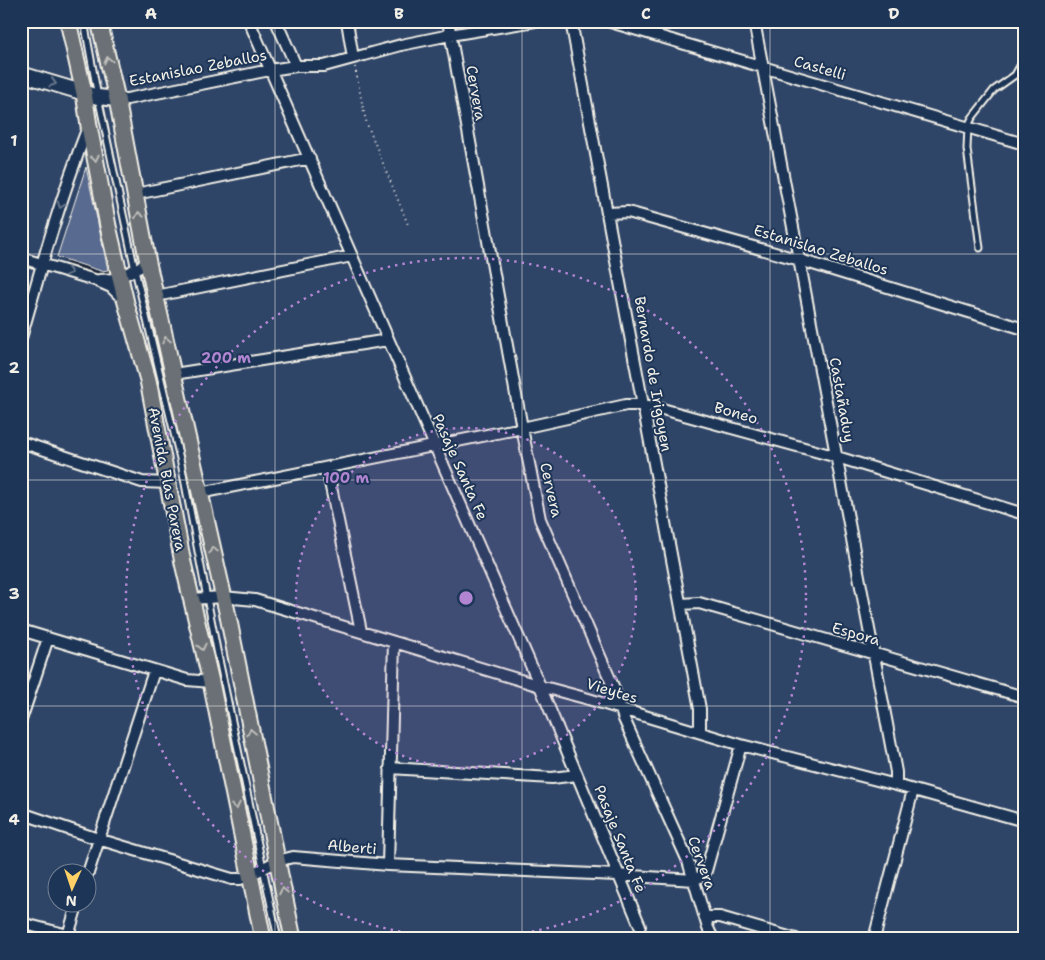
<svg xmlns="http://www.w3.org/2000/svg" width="1045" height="960" font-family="'Shantell Sans',sans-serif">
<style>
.shadow{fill:#0007}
.building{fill:#596b8f;stroke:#f4f1e8}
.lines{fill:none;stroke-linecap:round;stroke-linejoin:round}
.lane-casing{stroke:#f4f1e8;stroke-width:9}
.street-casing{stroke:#f4f1e8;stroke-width:14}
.secondary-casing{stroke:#f4f1e8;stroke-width:18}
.primary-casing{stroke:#f4f1e8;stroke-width:19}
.path{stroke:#f4f1e8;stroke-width:2;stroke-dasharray:1 4;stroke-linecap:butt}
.lane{stroke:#1d3557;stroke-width:5}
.street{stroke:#1d3557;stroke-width:10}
.secondary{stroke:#1d3557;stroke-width:14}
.primary{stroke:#6b7074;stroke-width:15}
.oneway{stroke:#bdbdba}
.oneway2{stroke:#68778a}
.grid{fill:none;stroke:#f4f1e8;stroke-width:1;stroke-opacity:0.55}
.ring{fill:none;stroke:#b185d1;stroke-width:2.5;stroke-dasharray:2.5 5}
.labels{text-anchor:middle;stroke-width:4;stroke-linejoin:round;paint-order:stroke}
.street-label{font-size:15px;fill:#f4f1e8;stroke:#1d3557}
.centre{fill:#b185d1;stroke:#1d3557;stroke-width:2.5}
.ring-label{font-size:15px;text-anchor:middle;font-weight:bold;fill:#b185d1;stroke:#1d3557;stroke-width:4;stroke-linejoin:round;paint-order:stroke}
.neatline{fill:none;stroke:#f4f1e8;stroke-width:2}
.grid-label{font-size:16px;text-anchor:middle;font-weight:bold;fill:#f4f1e8}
</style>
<rect width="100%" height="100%" fill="#2f4568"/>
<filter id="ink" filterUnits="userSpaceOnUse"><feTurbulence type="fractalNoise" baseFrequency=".02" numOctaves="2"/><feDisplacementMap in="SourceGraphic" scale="10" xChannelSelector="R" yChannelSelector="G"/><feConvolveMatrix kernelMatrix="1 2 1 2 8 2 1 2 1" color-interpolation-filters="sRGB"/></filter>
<g filter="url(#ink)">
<path class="shadow" d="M88,179L97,188L117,279L111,280L68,265L59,256Z"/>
<path class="building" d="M86,167L108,270L101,271L57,257Z"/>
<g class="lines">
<g class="lane-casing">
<path id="lane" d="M84,21L98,97L135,270L181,463L217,650L278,939
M980,248L967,149L968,126L972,118L994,90L1015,75L1024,59"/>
</g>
<g class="street-casing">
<path id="street" d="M249,21L540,686L640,926
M276,21L296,66
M347,21L353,58
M448,21L522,428L540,519L613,686L624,719L688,861L708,928L713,939
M571,21L700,709V732
M607,21L1024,144
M754,21L896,772V785
M117,99H127L270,70L296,66H324L401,45L450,35L535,21
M136,194L310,158
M608,213L628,212L800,260L1024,329
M21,258L95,280L111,287L123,299
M99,280L116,279L148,263
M156,296L352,256
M21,338C41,267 61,196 88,127
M174,374L388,340
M21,442L142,482L169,483
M327,468L361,631
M200,493L522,428L626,405H642L655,407L837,457L1024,514
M191,599L223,597L255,600L540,686L585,698L741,745L896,785L1024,821
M681,604L699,603L1024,697
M21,630L187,680L211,682
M21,720L48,638
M390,768L552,778L577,775
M21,813L98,839L232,879H240L250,875L277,861L293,857L388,865L617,875L694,880L702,876L706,871L741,745
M388,865L394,642
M88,873L154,671
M705,917H720L796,939
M21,923L68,935
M67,939L78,902
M874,939L913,790"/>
</g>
<g class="secondary-casing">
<path id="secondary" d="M21,74L98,97L117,99"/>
</g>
<g class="primary-casing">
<path id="primary" d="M68,21L84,93L89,126L108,226L126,303L148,380L183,563L211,682L263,939
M99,21L117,99L148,263L228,616L293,939"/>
</g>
<path class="path" d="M355,67L364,113L367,124L409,227"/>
<use href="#lane" class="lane"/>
<use href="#street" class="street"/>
<use href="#secondary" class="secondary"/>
<use href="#primary" class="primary"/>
</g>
<defs><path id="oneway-chevron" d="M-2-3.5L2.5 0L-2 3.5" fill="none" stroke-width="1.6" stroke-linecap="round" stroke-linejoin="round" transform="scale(1.25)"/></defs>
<g class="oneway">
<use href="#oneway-chevron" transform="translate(108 60) rotate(-103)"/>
<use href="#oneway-chevron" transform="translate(95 158) rotate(79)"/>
<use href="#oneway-chevron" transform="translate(139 215) rotate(-100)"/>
<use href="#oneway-chevron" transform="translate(166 340) rotate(-103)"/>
<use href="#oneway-chevron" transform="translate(213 550) rotate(-103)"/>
<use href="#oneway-chevron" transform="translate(202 647) rotate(77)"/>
<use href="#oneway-chevron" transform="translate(251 732) rotate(-101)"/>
<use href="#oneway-chevron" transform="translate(236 806) rotate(78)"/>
<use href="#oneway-chevron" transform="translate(283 891) rotate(-101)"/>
</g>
<g class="oneway2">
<use href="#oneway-chevron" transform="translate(53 83) rotate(17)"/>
<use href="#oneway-chevron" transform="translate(61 205) rotate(108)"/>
<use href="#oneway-chevron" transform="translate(69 272) rotate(17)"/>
</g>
</g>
<path class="grid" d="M275,21V939M522,21V939M770,21V939M21,254H1024M21,480H1024M21,706H1024"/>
<circle cx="466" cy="598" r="170" fill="#b185d1" fill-opacity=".12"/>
<g class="ring">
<circle cx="466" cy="598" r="170"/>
<circle cx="466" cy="598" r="340"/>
</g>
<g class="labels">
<g class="street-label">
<text transform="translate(198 68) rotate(-11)" y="5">Estanislao Zeballos</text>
<text transform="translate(820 68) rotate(16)" y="5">Castelli</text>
<text transform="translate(476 93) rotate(80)" y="5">Cervera</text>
<text transform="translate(821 250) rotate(17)" y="5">Estanislao Zeballos</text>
<text transform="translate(653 374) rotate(80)" y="5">Bernardo de Irigoyen</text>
<text transform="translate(842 400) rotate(80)" y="5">Castañaduy</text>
<text transform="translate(736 413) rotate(16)" y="5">Boneo</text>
<text transform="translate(460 467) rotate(66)" y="5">Pasaje Santa Fe</text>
<text transform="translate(167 479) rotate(79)" y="5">Avenida Blas Parera</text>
<text transform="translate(551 490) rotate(77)" y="5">Cervera</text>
<text transform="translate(856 634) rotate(16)" y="5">Espora</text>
<text transform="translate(612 691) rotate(17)" y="5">Vieytes</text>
<text transform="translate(620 839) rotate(68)" y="5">Pasaje Santa Fe</text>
<text transform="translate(352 847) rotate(5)" y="5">Alberti</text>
<text transform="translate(702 863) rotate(70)" y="5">Cervera</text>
</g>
</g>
<circle cx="466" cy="598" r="8" class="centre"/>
<g class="ring-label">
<text x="226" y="363">200 m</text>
<text x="346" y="483">100 m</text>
</g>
<rect width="1045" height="960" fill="none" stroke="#1d3557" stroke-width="55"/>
<g transform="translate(72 888) rotate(183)"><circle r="24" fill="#1d3557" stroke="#738091"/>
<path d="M0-4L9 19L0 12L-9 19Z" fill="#ffd166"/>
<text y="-8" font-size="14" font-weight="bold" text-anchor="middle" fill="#f4f1e8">N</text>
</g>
<rect x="28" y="28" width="990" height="904" class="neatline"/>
<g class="grid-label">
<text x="151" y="19">A</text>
<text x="399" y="19">B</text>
<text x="646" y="19">C</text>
<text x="894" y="19">D</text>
<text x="14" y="146">1</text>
<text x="14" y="373">2</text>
<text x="14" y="599">3</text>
<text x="14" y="825">4</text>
</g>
</svg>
